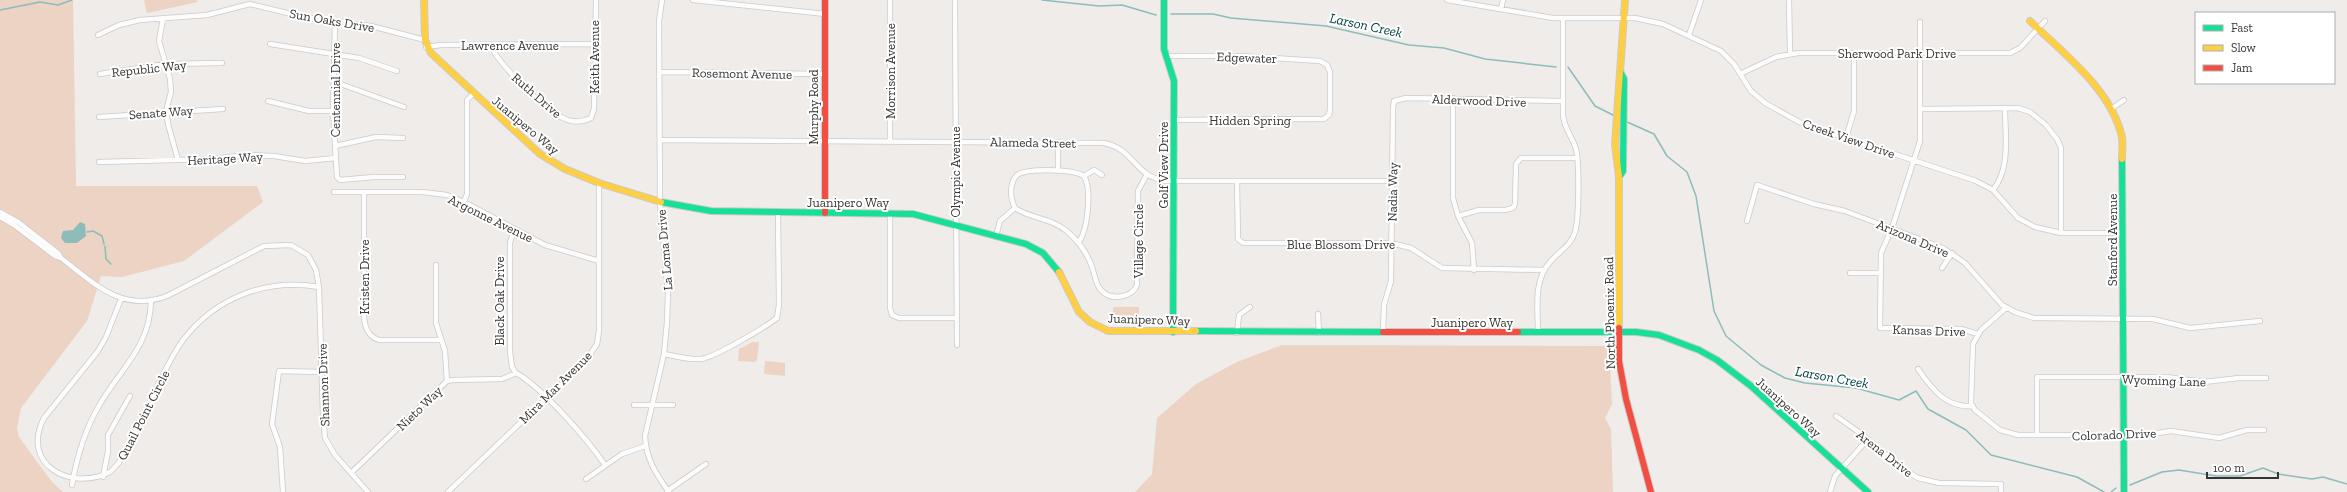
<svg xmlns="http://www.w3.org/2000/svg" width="2347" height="492" font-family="'Zilla Slab',serif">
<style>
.green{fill:#ecd3c3}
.water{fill:#8dbcbb}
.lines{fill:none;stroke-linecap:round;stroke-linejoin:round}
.stream{stroke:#8dbcbb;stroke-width:1.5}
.street-casing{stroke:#cdcac8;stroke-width:6}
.fast-casing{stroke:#cdcac8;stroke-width:8}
.slow-casing{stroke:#cdcac8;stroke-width:8}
.jam-casing{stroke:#cdcac8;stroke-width:8}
.street{stroke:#fdfcfc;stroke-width:4.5}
.fast{stroke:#16e098;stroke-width:6}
.slow{stroke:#ffcf43;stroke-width:6}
.jam{stroke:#f24e42;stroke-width:6}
.labels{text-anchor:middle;stroke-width:4;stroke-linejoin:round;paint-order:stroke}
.street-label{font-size:13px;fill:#373533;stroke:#fff}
.water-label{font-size:14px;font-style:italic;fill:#004142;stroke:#fff}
</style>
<rect width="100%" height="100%" fill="#efecea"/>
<path class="green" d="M0,0H73L76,186H257L263,202L184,261L122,277L101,276L87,321L21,408L17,429L19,437L37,462L53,483L63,492H0Z
M144,0H197L198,2L147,13Z
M1113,307H1139V321H1113Z
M753,342H759L757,360L754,362L738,361L739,349Z
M1282,345L1609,346L1612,404L1605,418L1611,429L1613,492H1135L1152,474L1157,418L1196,384L1237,362Z
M765,361L785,363V376L764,374Z"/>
<path class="water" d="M80,222L85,224L86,236L77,243H65L61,238L63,231L73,230Z"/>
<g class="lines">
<path class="stream" d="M1042,0L1099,6L1122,5L1156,15
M0,10L40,2L58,5L72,0
M1171,14H1213L1231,18L1326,26L1409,45L1444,48L1485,59L1556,67
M1568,67L1595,106L1615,116
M1625,121L1654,134L1667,156L1687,172L1696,196L1714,311L1726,336L1761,365L1785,378L1805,383L1856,388L1899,400L1916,391L1928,409L1966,430L1991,455L2077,477L2104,492
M87,232L93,231L102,236L104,244
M105,246L106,259L111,264
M2130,485L2162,472L2179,470L2216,476H2240L2263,468L2278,474L2312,479L2323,477L2347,484
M2111,492L2116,488"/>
<g class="street-casing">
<path id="street" d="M662,0L659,21L660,202L668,293L667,322L664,354L645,436C646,459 656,474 669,492
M693,0L825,14
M955,0L957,345
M1447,0L1553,18H1635L1663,24L1721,51L1734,64L1751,91L1765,103L1801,123L1976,181L1993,190L2018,218L2035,227L2061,233H2122
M1789,0L1790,54
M1501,9L1503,0
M163,19L159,41L170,79L171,92L166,111L168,124L178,160
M335,21L333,111L337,177L340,180L374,177H403
M1920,22V141L1892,228L1881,253L1880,328L1961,329L1978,334
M98,35L119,25L140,20L207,15L250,4L308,18L371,26L425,40
M1689,35L1701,0
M270,44L359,58L397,71
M491,45C494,60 546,110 561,117C570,122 581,123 591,118L594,109L596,0
M426,47L441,45L593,44
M1166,56H1241L1320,61L1327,65L1330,72V110L1329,115L1324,119L1174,120
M660,72L824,74
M100,74L165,64L222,63
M1740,74L1776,57L1798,53H2010L2020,48L2045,21
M335,82L404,107
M1453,98V198L1458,216L1472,243L1474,270
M268,101L309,111H333
M1920,109L2018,108L2030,112L2046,125L2057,139L2061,148V233
M2111,109L2124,100
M99,117L223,109
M1846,138L1854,111V53
M660,140L1104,143C1135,149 1134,177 1166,181H1392
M890,141V0
M335,146L376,137L403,138
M99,162L214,159L245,155L274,156L305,161L336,158
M1058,171V142
M1084,176L1094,170L1102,175
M1237,181L1238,239L1243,243H1391L1411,248L1442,268L1544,270
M1993,190C2011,168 2005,135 2005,108
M334,192H422L447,195L464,202L545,245L599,261
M364,193V317C365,328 368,336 379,340H441
M464,202L467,194V100L473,94
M0,212L18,222L58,253L61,258
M890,213V308L892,315L899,318H957
M1458,216L1479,210H1505L1513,208L1515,204L1516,164L1521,158H1577
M0,217L14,225L55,256L61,258C95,284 122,313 167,296L264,246L291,245L308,255L316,270L319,287L323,416L325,438L335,455L368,492
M1747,221L1757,185L1814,204L1845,211L1943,248L1965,263L2002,305L2015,312L2034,318L2153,319L2190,328L2260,321
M514,229L510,243V352L512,367L516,373
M996,236L1000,221L1015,208
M1078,243C1088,231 1092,189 1084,176C1073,169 1027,168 1017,175C1009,183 1010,198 1015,208C1031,219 1050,217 1068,232C1079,242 1089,256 1093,270C1095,277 1096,285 1101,290C1110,301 1132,298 1137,285L1138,191L1146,176
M436,265V323L445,351L447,381
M1942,268L1952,253
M1850,273H1880
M121,299L106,337L98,351L44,418C20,464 70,492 110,472C125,459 133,438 141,420C155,394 165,365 183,340C216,297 267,278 319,287
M2006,308L1981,330L1973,344L1971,403L1975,410L2000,430L2018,435H2145L2171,431L2219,438L2247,430H2264
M1318,314L1319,333
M1383,332L1384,305L1391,281L1393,108L1394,101L1406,98L1562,101
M1237,333L1239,315L1250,307
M1538,333C1538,309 1533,281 1550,262C1559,251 1571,246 1575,232C1579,219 1580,158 1575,146C1571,135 1564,128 1563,115V18
M664,354C676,356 688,360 701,359C715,357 764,328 777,318L779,305L778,213
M1918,369C1932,389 1946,408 1972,406
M634,405H673
M1836,416L1860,433L1900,467L1918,478L1939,483L2001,484V492
M2037,435V377H2166L2204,382L2239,378H2266
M351,473L447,381L453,380L502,379L516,373C542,387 588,440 605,465
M103,477L108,451V435L130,396
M586,479L622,454L645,446
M72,485C77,456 85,429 100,404C121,368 150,347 151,301
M667,491L706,464
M283,492L280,447L272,424L279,371L322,372
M448,492L587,359L597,344L599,331V183
M1830,492L1835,476L1868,439"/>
</g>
<g class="fast-casing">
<path id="fast" d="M1164,0V49L1174,81L1173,332
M2122,159L2124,492
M1619,177L1623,171L1624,79L1621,73
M661,202L711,211L913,214L1026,244L1043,253L1059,272
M1196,331L1383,332
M1518,332H1636L1659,335L1699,350L1717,360L1751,386L1868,492"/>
</g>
<g class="slow-casing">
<path id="slow" d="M424,0L425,40L431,53L540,154L565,169L599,183L661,202
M2030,21C2064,54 2111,89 2122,137C2123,144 2122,152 2122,159
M1059,272L1079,312L1090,322L1108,331H1196
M1619,328V177L1615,144L1625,0"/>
</g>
<g class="jam-casing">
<path id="jam" d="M825,0V213
M1619,328V361L1626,399L1651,492
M1383,332H1518"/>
</g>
<use href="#street" class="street"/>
<use href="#fast" class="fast"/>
<use href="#slow" class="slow"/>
<use href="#jam" class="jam"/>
</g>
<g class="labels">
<g class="street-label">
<text transform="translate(332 20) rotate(10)" y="5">Sun Oaks Drive</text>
<text x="510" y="50">Lawrence Avenue</text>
<text x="1897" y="58">Sherwood Park Drive</text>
<text transform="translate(594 57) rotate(-90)" y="5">Keith Avenue</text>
<text transform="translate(1247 57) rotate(2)" y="5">Edgewater</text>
<text transform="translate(149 68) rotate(-6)" y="5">Republic Way</text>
<text transform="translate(890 71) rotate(-90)" y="5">Morrison Avenue</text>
<text transform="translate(742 73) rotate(1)" y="5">Rosemont Avenue</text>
<text transform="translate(335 90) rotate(-90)" y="5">Centennial Drive</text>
<text transform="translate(537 95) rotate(41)" y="5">Ruth Drive</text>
<text transform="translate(1479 100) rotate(2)" y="5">Alderwood Drive</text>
<text transform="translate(813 107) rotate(-90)" y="5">Murphy Road</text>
<text transform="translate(161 112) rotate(-4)" y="5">Senate Way</text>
<text x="1250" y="125">Hidden Spring</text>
<text transform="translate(526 125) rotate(40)" y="5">Juanipero Way</text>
<text transform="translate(1849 138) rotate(19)" y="5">Creek View Drive</text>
<text transform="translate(1033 142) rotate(1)" y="5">Alameda Street</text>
<text transform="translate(225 158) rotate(-3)" y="5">Heritage Way</text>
<text transform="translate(1163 165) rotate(-90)" y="5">Golf View Drive</text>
<text transform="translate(955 172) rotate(-90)" y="5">Olympic Avenue</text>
<text transform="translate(1392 192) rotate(-89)" y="5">Nadia Way</text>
<text x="848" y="207">Juanipero Way</text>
<text transform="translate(491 218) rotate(26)" y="5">Argonne Avenue</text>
<text transform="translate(1913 238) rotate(23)" y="5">Arizona Drive</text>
<text transform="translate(2112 240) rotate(-90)" y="5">Stanford Avenue</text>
<text transform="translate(1138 241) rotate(-90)" y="5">Village Circle</text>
<text x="1341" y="249">Blue Blossom Drive</text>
<text transform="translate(664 250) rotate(-95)" y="5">La Loma Drive</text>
<text transform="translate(364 277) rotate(-90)" y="5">Kristen Drive</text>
<text transform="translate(499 301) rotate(-90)" y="5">Black Oak Drive</text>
<text transform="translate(1609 313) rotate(-91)" y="5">North Phoenix Road</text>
<text transform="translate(1149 319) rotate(2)" y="5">Juanipero Way</text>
<text x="1472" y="327">Juanipero Way</text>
<text transform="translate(1929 330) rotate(2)" y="5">Kansas Drive</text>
<text transform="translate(2164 380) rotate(2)" y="5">Wyoming Lane</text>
<text transform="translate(323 385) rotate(-92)" y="5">Shannon Drive</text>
<text transform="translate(555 387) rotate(-45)" y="5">Mira Mar Avenue</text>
<text transform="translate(1789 407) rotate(42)" y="5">Juanipero Way</text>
<text transform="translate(419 408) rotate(-44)" y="5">Nieto Way</text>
<text transform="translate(143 415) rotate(-63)" y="5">Quail Point Circle</text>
<text transform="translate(2114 434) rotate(-2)" y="5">Colorado Drive</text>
<text transform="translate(1885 453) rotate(38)" y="5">Arena Drive</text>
</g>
<g class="water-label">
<text transform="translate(1366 25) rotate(12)" y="5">Larson Creek</text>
<text transform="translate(1832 377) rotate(10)" y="5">Larson Creek</text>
</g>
</g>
<rect x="2195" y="12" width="140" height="72" fill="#ffffff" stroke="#afaead"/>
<rect x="2203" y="25" width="20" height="6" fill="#16e098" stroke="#afaead"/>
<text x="2231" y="32" font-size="12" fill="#373533">Fast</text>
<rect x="2203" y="45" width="20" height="6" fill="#ffcf43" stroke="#afaead"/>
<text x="2231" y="52" font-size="12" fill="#373533">Slow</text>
<rect x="2203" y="65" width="20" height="6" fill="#f24e42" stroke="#afaead"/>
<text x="2231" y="72" font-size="12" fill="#373533">Jam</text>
<path d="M2207 472v6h71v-6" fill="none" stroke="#373533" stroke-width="2"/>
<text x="2213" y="472" font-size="12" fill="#373533" stroke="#ffffff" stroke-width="3" paint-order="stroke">100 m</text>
</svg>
